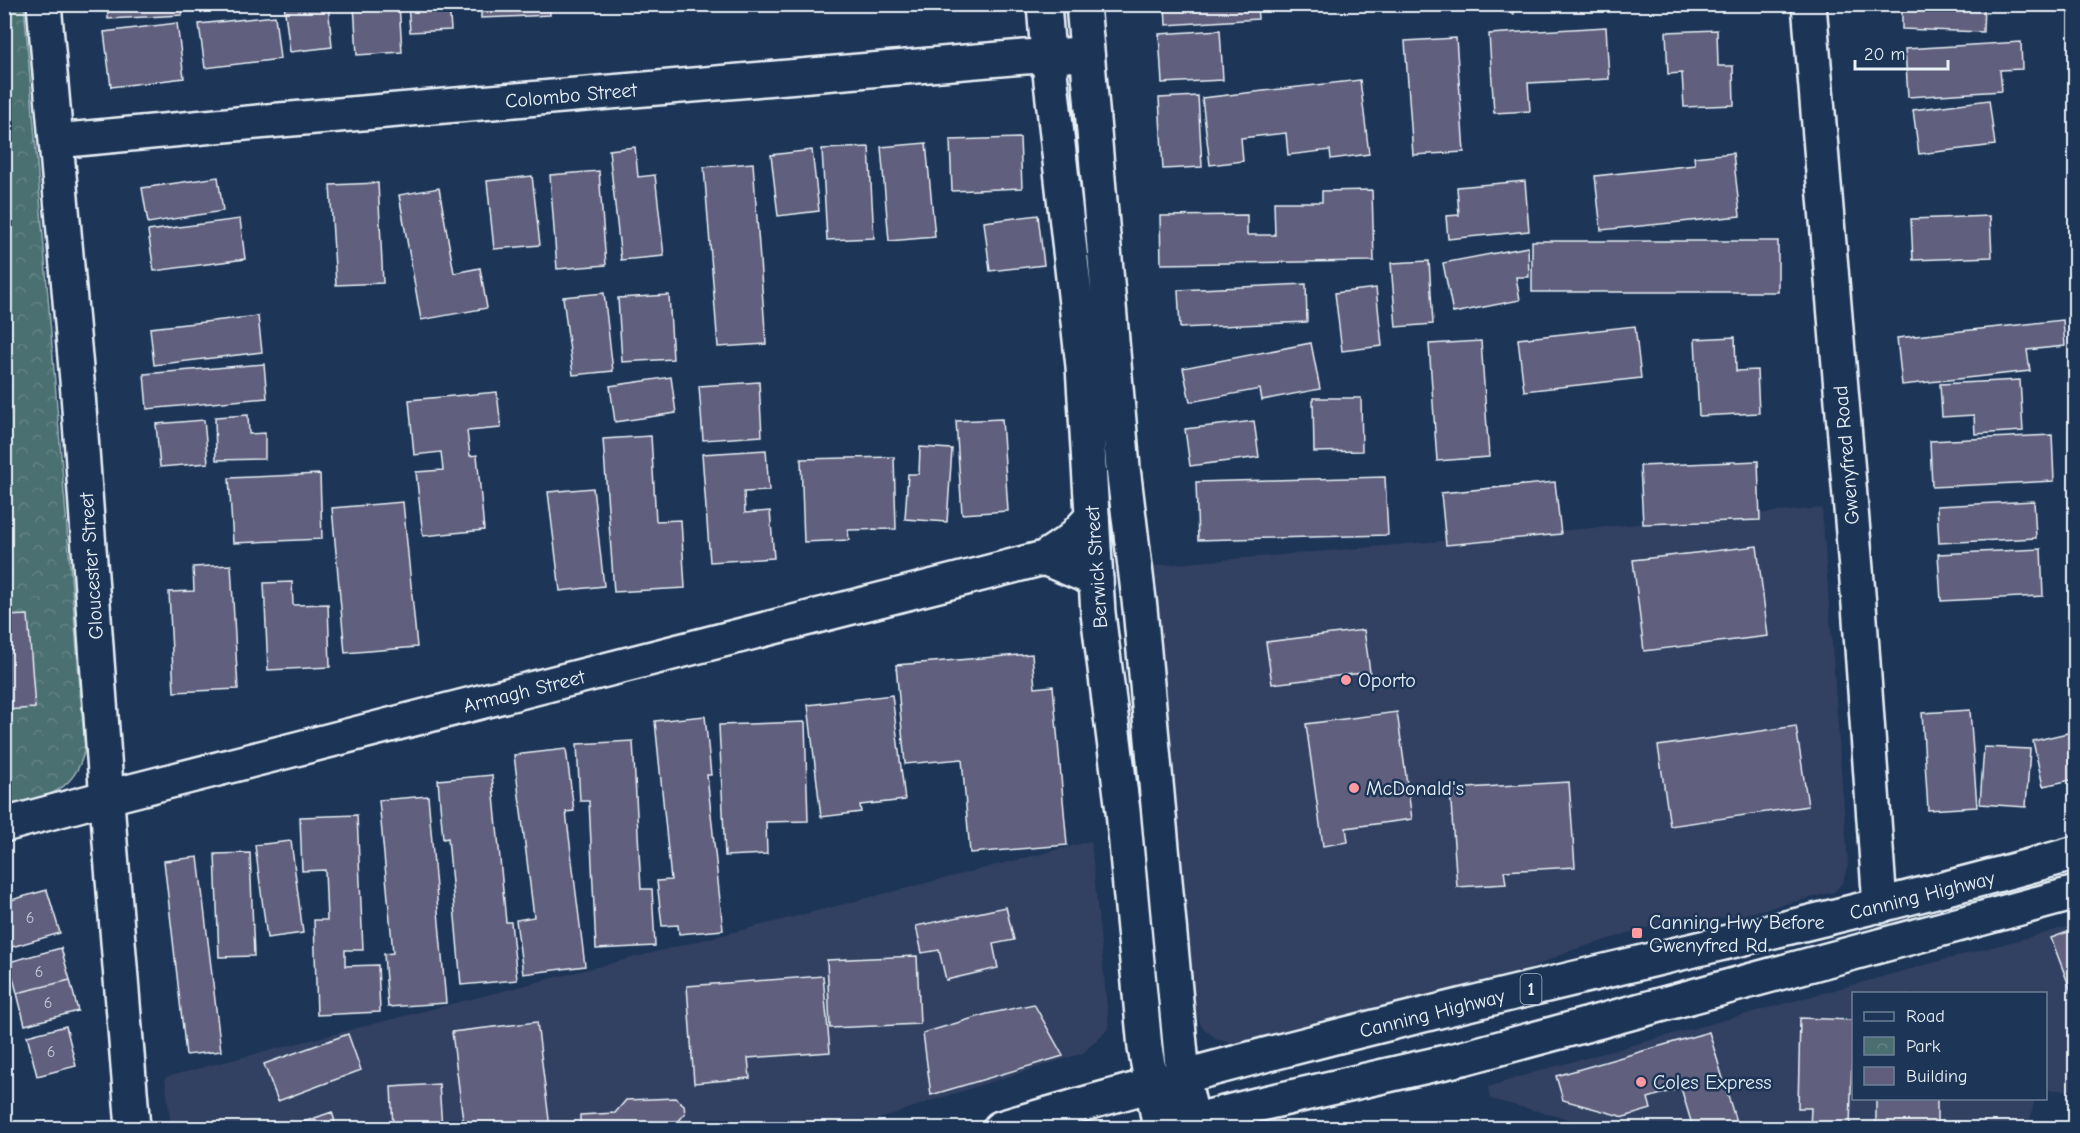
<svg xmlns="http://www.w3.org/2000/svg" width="2080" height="1133" font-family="'Comic Neue',sans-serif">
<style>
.built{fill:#314162}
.park{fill:url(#park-crowns);stroke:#9ab0b4;stroke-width:1.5}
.building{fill:#615e7d;stroke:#e8f1f8;stroke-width:1.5}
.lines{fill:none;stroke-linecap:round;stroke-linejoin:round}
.minor-casing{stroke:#e8f1f8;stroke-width:38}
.major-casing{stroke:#e8f1f8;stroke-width:38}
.highway-casing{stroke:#e8f1f8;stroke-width:38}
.minor{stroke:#1d3557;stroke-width:33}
.major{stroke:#1d3557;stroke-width:33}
.highway{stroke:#1d3557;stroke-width:33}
.poi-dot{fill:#ff9aa2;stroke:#1d3557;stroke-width:2}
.labels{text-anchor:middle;stroke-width:5;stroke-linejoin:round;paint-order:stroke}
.number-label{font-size:16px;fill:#c6ccd9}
.shield{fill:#1d3557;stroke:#abb9c8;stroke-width:1.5}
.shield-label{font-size:18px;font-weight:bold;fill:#e8f1f8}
.street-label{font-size:20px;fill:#e8f1f8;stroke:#1d3557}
.poi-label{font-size:20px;fill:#e8f1f8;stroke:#1d3557;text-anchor:start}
</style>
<defs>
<pattern id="park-crowns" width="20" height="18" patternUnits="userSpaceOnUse" patternTransform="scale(1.5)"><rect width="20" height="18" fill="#4b6f71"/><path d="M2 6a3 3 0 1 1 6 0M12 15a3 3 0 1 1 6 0" fill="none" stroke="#658486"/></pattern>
</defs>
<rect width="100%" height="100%" fill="#1d3557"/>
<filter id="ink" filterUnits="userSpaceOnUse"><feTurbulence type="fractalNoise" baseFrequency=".0167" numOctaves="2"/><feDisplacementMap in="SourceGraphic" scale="12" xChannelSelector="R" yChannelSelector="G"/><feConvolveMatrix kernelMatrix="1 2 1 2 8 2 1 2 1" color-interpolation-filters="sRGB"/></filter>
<g filter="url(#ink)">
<path class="built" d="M1822,508L1848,864L1843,882L1834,892L1733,917L1649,927L1569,951L1524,972L1239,1044L1218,1040L1201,1026L1194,1006L1152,566Z
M1091,841L1109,1028L1083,1053L922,1104L854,1128H171L165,1077Z
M2075,925V1090H2046V994H1854V1098L2035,1099L2028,1128H1603L1490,1099L1488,1087L1538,1071L1925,965Z"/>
<path class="park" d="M24,4L85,748C75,794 45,797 5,807L4,5Z"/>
<path class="building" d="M107,4H182V15L108,19Z
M284,4H328L332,47L290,52Z
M354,4H399L402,52L357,55Z
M408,4H449L451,30L410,32Z
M481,4H550V15L481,18Z
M671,4H738V5L671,8Z
M1165,4H1257L1258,19L1166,25Z
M1461,4H1516L1514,14Z
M1532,4H1566L1532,9Z
M1902,4H1984L1983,32L1902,29Z
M275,16L280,59L205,68L199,24Z
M177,23L184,78L111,87L104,32Z
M1606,27L1609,79L1528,83L1530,111L1494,113L1489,34Z
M1220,30L1223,80L1162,83L1159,34Z
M1717,30L1718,66H1733L1734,105L1684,107L1682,73L1668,74L1666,32Z
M1456,38L1464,152L1413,155L1405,41Z
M2021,42L2022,69L2000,70L2002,91L1908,97L1905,49Z
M1360,80L1369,154L1331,159L1330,150L1288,155L1286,133L1241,138L1243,161L1210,165L1202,98Z
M1198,96L1202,167L1163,169L1159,98Z
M1989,100L1995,145L1919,154L1913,110Z
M1020,138L1022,188L952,191L950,140Z
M926,143L935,237L889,241L881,147Z
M635,147L638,177L655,175L664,256L621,260L609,150Z
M869,147L874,238L827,240L822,149Z
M812,150L819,211L778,216L771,155Z
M1733,153L1740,216L1601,230L1595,176L1695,165L1694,157Z
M753,163L766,344L718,347L704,167Z
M599,171L606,265L557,269L550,175Z
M532,176L540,245L494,249L487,181Z
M218,177L223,211L148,223L142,188Z
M1525,181L1529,231L1448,239L1446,216L1459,215L1457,187Z
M378,183L383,283L336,285L330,185Z
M439,188L454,273L480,268L487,308L421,320L399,195Z
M1372,190L1374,261L1161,264L1160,216L1247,215V235H1275L1274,202H1322V191Z
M1038,215L1044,265L990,271L984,222Z
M1990,216L1992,257L1913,260L1911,219Z
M240,219L245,259L154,271L148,231Z
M1532,241H1778V292H1532Z
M1528,247L1529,277H1516L1520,300L1453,313L1443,263Z
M1429,261L1433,324L1396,327L1391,263Z
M1306,284L1307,322L1180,328L1178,290Z
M1376,288L1382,346L1342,351L1335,293Z
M604,293L613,371L573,375L563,297Z
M669,295L673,359L622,362L618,298Z
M258,316L262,352L154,365L150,328Z
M2063,320L2065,346L2027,350L2030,371L1902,385L1897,338Z
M1635,326L1641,378L1524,391L1518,339Z
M1735,337L1736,371L1757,370L1759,413L1699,416L1695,339Z
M1481,341L1489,457L1437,461L1429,344Z
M1311,343L1320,389L1262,400L1260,389L1190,402L1183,368Z
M264,364L267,398L147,409L144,374Z
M671,377L676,413L615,422L610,386Z
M2020,380L2023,431L1975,434L1974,415L1942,417L1940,384Z
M759,382L762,436L703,440L699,386Z
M497,392L501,428L467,431L470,456L477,455L484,530L423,536L416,472L443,470L441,452L414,455L409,400Z
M1313,398H1361L1362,451L1314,452Z
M248,415L249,434L265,433V459L216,460L215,417Z
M1002,419L1008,511L962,514L956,421Z
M204,420L208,463L160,467L156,424Z
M1254,421L1259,457L1190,466L1185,429Z
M2052,435L2054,481L1932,487L1930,441Z
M651,436L656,521L681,520L685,588L614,592L603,439Z
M920,447L952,449L947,522L905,519L908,474H919Z
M766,450L769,491L744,492L745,513L770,511L774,558L710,562L702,454Z
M894,457L896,529L848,530L849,540L804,542L801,459Z
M1758,461L1760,520L1643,524L1640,466Z
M320,474L322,539L233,543L229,478Z
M1385,477L1388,535L1198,540L1196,482Z
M1555,482L1561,534L1446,545L1441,493Z
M593,488L604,586L560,591L548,492Z
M2034,501L2036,538L1939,543L1937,506Z
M403,502L417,647L345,653L332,508Z
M1757,546L1768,636L1644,651L1633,560Z
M2041,549L2043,596L1941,601L1938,554Z
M231,565L238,689L174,692L169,592L194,591L193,567Z
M292,582L293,605L328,604L330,667L268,670L264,583Z
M28,615L35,708L4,710V616Z
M1364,630L1370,672L1272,684L1266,642Z
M1032,654L1035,688L1053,686L1067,845L970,853L962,759L905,764L896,665Z
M892,695L905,800L860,805L861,812L821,817L808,705Z
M1970,710L1977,807L1928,810L1922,713Z
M1397,712L1412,819L1346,828L1348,842L1323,846L1306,724Z
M705,716L711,775H707L723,930L679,934L678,925L662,926L657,881L671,880L655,721Z
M805,722L808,821L766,822L767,854L725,856L719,725Z
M1796,726L1808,806L1670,826L1658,746Z
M2076,731V779L2043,786L2033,741Z
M633,741L641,889H652L655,946L596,949L589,801H580L577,744Z
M1984,747L2030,749L2026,807L1980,804Z
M566,749L574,811L566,812L585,966L523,974L516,920L534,917L514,755Z
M492,775L506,922H511L517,980L461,985L448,838L443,839L438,780Z
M1569,782L1575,867L1504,871L1506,884L1457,887L1450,789Z
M428,796L446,1003L388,1007L384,954L393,953L379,800Z
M357,815L363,950H345V966L378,965L380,1012L317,1015L314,920H327L325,870L302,871L300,817Z
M291,841L303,933L267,938L255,845Z
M250,853L254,956L219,957L215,854Z
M198,857L221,1051L186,1055L164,861Z
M47,890L60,933L5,949L4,902Z
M1006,907L1014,940L993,944L998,968L946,980L939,950L922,953L916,926Z
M2076,929V1004L2051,938Z
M61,948L70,980L17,993L9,962Z
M917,956L920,1024L830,1028L827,960Z
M823,976L830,1052L748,1058L750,1078L694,1083L687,986Z
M70,980L78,1011L25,1025L17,993Z
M4,1004L10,1024L4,1025Z
M1034,1004L1063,1056L931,1095L923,1033L987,1014Z
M1800,1018L1853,1020L1850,1128H1810L1811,1108H1798Z
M537,1022L550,1128H464L452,1032Z
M66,1026L76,1066L37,1076L27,1036Z
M1709,1032L1736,1122L1715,1128H1693L1681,1088L1648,1098L1651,1109L1624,1117L1563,1100L1556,1076Z
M348,1034L361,1070L278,1101L264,1064Z
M439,1084L442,1128H393L391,1087Z
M675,1098L684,1105L685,1114L672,1128H580V1115L615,1113L626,1100Z
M1876,1098H1937V1127L1876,1126Z
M332,1112L337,1128H286Z"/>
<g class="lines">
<g class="minor-casing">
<path id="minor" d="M44,4L77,380L110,842L133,1128
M1809,4L1859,605L1880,906
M56,141L268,121L1024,57L1087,54
M1044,558L1096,580
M4,825L108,797L1044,558L1071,540L1092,517"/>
</g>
<g class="major-casing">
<path id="major" d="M1044,4L1048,55L1083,366L1098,613L1123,811L1145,1048L1160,1128
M1083,4L1123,468L1140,608L1183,1077L1193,1122"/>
</g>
<g class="highway-casing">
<path id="highway" d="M1000,1128C1137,1088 1276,1051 1415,1017C1635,962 1857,915 2076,853
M1164,1128L1256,1105L1463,1058L2076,893"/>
</g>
<use href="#minor" class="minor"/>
<use href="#major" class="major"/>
<use href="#highway" class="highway"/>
</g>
</g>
<g class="poi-dot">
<circle cx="1346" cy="680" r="6"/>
<circle cx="1354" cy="788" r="6"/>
<rect x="1631" y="927" width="12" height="12" rx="3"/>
<circle cx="1641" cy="1082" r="6"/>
</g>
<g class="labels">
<g class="number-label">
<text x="30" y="923">6</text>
<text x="39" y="977">6</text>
<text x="48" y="1008">6</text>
<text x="51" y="1057">6</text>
</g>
<rect class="shield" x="1520.5" y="974" width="21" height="30" rx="4.5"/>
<g class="shield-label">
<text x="1531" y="995">1</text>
</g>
<g class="street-label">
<text transform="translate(571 95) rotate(-5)" y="7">Colombo Street</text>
<text transform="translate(1846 455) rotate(-95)" y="7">Gwenyfred Road</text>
<text transform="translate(91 566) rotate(-94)" y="7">Gloucester Street</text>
<text transform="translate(1096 567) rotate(-94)" y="7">Berwick Street</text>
<text transform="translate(524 691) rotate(-14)" y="7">Armagh Street</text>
<text transform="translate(1922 895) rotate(-14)" y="7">Canning Highway</text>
<text transform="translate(1432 1013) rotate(-14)" y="7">Canning Highway</text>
</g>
<g class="poi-label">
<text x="1358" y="687">Oporto</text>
<text x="1366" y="795">McDonald's</text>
<text x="1649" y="929">Canning Hwy Before<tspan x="1649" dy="23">Gwenyfred Rd</tspan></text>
<text x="1653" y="1089">Coles Express</text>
</g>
</g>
<rect width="2080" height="1133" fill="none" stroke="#1d3557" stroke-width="24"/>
<rect x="12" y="12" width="2056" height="1109" fill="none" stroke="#e8f1f8" stroke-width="2" filter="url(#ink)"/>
<rect x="1852" y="992" width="195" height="108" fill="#1d3557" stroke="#6e8097" stroke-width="1.5"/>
<rect x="1864" y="1012" width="30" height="9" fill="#1d3557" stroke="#6e8097" stroke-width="1.5"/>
<text x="1906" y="1022" font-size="18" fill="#e8f1f8">Road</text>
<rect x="1864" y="1037" width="30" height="18" fill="url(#park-crowns)" stroke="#6e8097" stroke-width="1.5"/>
<text x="1906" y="1052" font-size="18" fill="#e8f1f8">Park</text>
<rect x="1864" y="1067" width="30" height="18" fill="#615e7d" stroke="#6e8097" stroke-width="1.5"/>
<text x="1906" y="1082" font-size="18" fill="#e8f1f8">Building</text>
<path d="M1855 60v9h93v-9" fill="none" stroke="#e8f1f8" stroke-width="3"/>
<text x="1864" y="60" font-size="18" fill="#e8f1f8" stroke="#1d3557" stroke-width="4.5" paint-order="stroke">20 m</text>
</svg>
